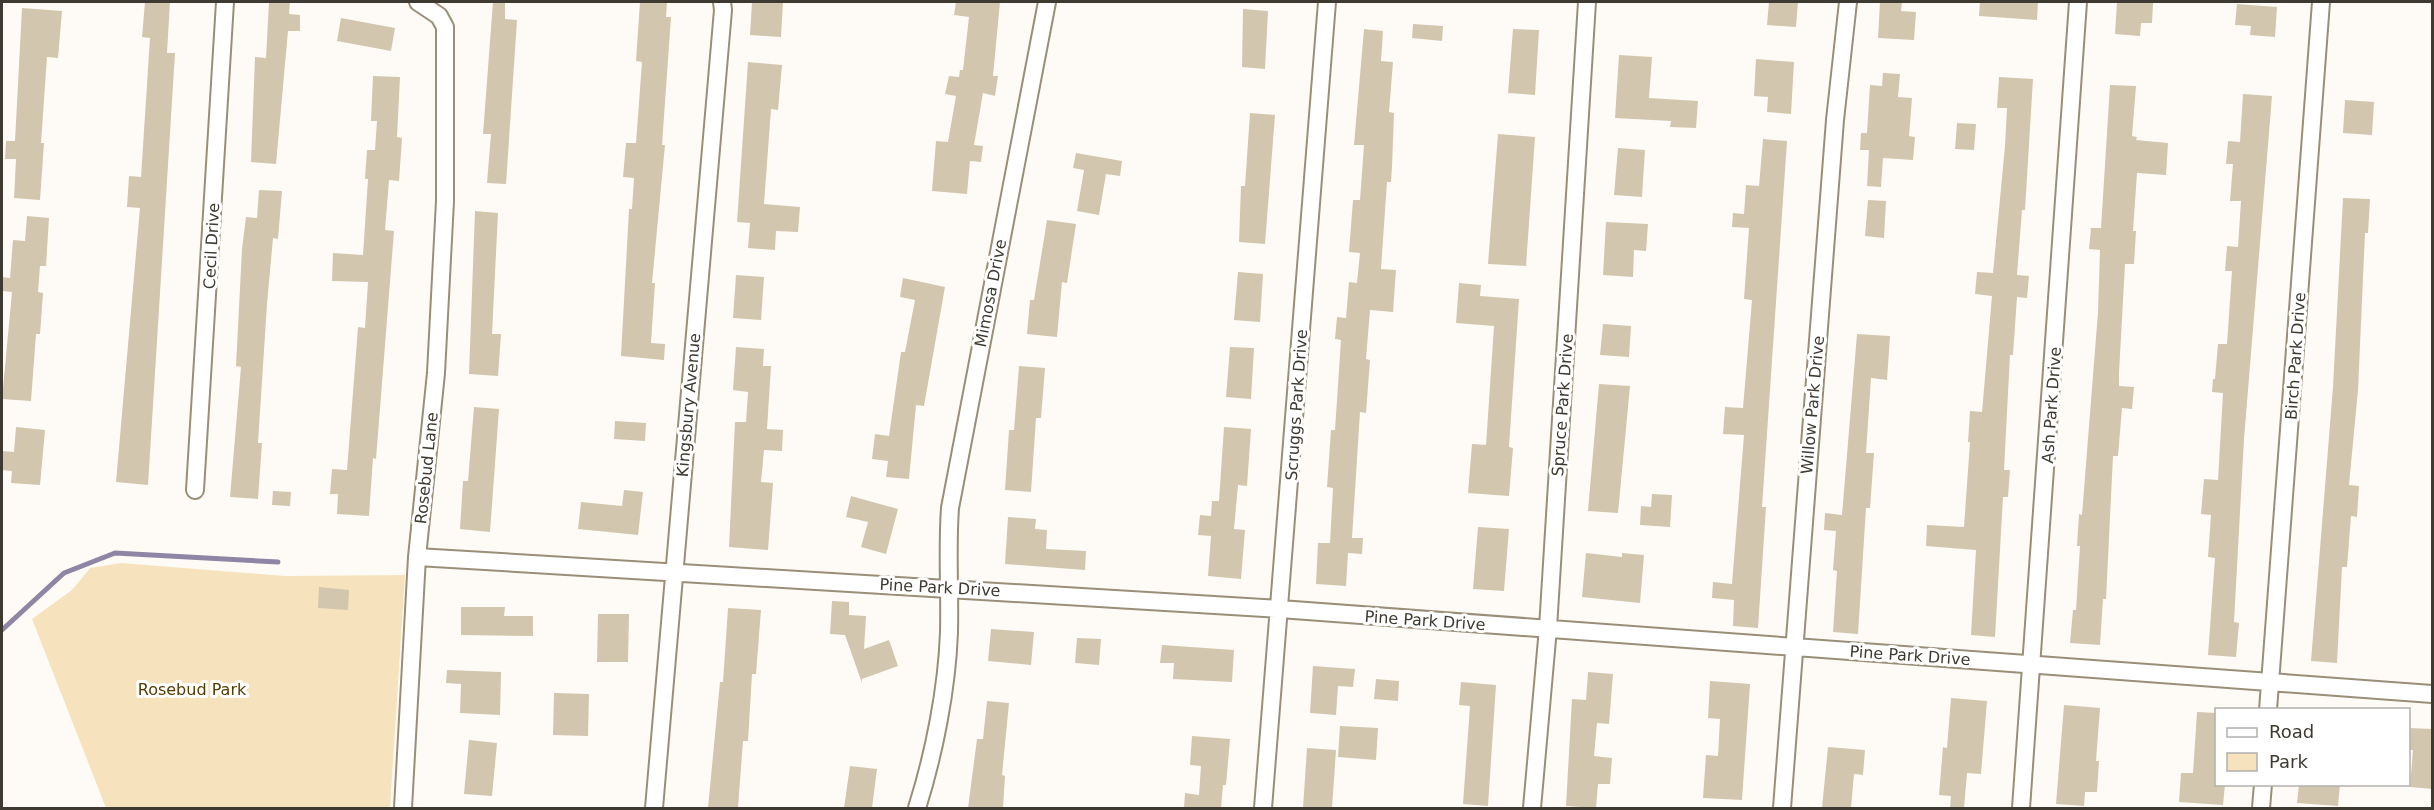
<svg xmlns="http://www.w3.org/2000/svg" width="2434" height="810" font-family="'DejaVu Sans',sans-serif">
<style>
.green{fill:#f6e3be}
.lines{fill:none;stroke-linecap:round;stroke-linejoin:round}
.stream{stroke:#8e86a4;stroke-width:5}
.building{fill:#d3c6ae}
.minor-casing{stroke:#9a8e78;stroke-width:20}
.minor{stroke:#fff;stroke-width:16}
.labels{text-anchor:middle;stroke-width:6;stroke-linejoin:round;paint-order:stroke}
.street-label{font-size:16px;fill:#3f3a31;stroke:#fff}
.park-label{font-size:16px;fill:#543c00;stroke:#fff}
</style>
<rect width="100%" height="100%" fill="#fefbf6"/>
<path class="green" d="M121,563L285,576L405,575L390,808H106L32,619L72,590L90,568Z"/>
<g class="lines">
<path class="stream" d="M2,630L64,573L115,553L278,562"/>
</g>
<path class="building" d="M145,2H170L167,53H175L148,485L116,482L140,208L127,207L129,176L141,177L150,38L142,37Z
M269,2H290L289,14L300,15V31H288L276,164L251,162L255,57L266,58Z
M493,2H505V19L517,20L506,184L487,183L491,134H483Z
M640,2H667L666,17H671L662,145H665L652,283H655L651,343L665,344L664,360L621,356L629,209H632L634,178L623,177L626,143H636L642,62L636,61Z
M752,2H783L781,37L750,35Z
M956,2H1000L993,76H998L995,96L983,93L974,145L983,146L981,162L970,161L967,194L932,191L936,141L948,142L956,96L945,94L949,76L959,77L960,70H963L969,17L954,15Z
M1769,2H1798L1796,27L1767,25Z
M1880,2H1902L1901,11L1916,12L1914,40L1878,38Z
M1980,2H2038L2037,20L1979,16Z
M2117,2L2153,3L2152,23H2141L2140,36L2115,34Z
M2237,4L2277,7L2275,37L2250,35L2251,26L2235,25Z
M22,8L62,11L58,58L47,57L41,143H44L40,200L14,198L16,159H5L6,141H15Z
M1243,9L1268,11L1265,69L1242,67Z
M341,18L395,28L391,51L337,41Z
M1413,24L1443,26L1442,41L1412,38Z
M1364,29L1383,31L1381,61L1393,62L1389,112L1394,113L1392,167L1391,182H1387L1381,269L1396,270L1393,312L1370,310L1366,359L1370,360L1366,413L1360,412L1352,538H1363L1362,554L1348,553L1346,586L1316,584L1318,543H1330L1333,488L1327,487L1331,430H1335L1341,340L1335,339L1337,317L1346,318L1349,282L1357,283L1360,253L1349,252L1353,200H1360L1364,145H1354Z
M1513,29L1539,30L1535,95L1508,93Z
M1619,55L1652,57L1649,98L1698,101L1696,128L1670,127L1671,121L1615,118Z
M1756,59L1794,62L1791,114L1767,112L1768,97L1754,96Z
M748,62L782,65L778,110L771,109L764,204L800,207L798,232L776,231L775,250L748,248L750,223L737,222Z
M1883,73L1900,74L1898,97L1912,98L1909,136L1915,137L1913,160L1883,158L1881,187L1867,186L1869,150H1860L1861,133H1867L1870,85L1882,86Z
M373,76L400,77L397,137L402,138L399,181L389,180L385,230L394,231L376,459L373,458L369,516L337,514L338,494H330L332,469L347,470L358,327L365,328L368,282L332,281L333,253L363,255L368,179H365L367,150H375L377,121H371Z
M1999,77L2033,79L2025,210H2022L2017,275L2029,276L2027,298L2017,297L2013,355H2010L2004,470H2010L2008,497H2003L1995,637L1971,635L1976,550L1926,546L1927,525L1964,527L1970,442H1968L1970,411L1982,412L1992,296L1975,294L1977,272L1993,273L2005,146L2007,108H1997Z
M2110,85L2136,86L2132,136L2137,137L2136,140L2168,143L2166,175L2137,173L2133,231H2136L2134,264H2125L2119,373V386L2134,387L2132,409L2122,408L2118,456H2113L2106,599H2103L2100,645L2070,643L2073,610H2076L2080,546H2077L2079,514L2082,515L2098,312L2100,250L2089,249L2091,228H2101Z
M2243,94L2272,96L2244,439L2234,622L2239,623L2236,657L2208,655L2215,558L2208,557L2211,515L2201,514L2204,479L2218,480L2223,393L2212,392L2213,379H2215L2218,344H2227L2232,271H2225L2227,246L2238,247L2241,201H2230L2233,164H2226L2228,141L2240,142Z
M2345,100L2374,102L2372,135L2343,133Z
M1250,113L1275,115L1265,244L1239,242L1241,186H1245Z
M1957,123L1976,124L1974,150L1955,149Z
M1498,134L1535,137L1526,266L1488,264Z
M1763,139L1787,141L1762,507H1766L1758,628L1733,626L1734,600L1712,598L1713,582L1732,584L1744,435L1723,434L1725,407L1743,408L1752,300L1744,299L1749,228L1732,227L1733,213L1744,214L1746,185L1759,186Z
M1618,148L1645,150L1642,197L1614,195Z
M1076,153L1122,161L1120,176L1106,174L1099,215L1077,211L1084,170L1073,168Z
M259,190L282,191L278,239L273,238L267,304L258,443H262L258,499L230,497L241,367L236,366L242,249L246,217L257,218Z
M2343,198L2370,199L2368,233H2365L2358,390L2349,485L2359,486L2357,517L2351,516L2347,567H2342L2337,663L2311,661L2333,387Z
M1868,200L1886,201L1884,238L1865,236Z
M475,211L498,213L492,334H501L498,376L469,374Z
M27,216L49,218L46,266H40L38,292L43,293L40,334H36L31,401L2,399L12,292L2,291V277L10,278L13,240L25,241Z
M1047,220L1076,224L1067,283L1062,282L1057,337L1027,334L1030,300H1034Z
M1606,222L1648,224L1646,251L1634,250L1633,277L1603,275Z
M1238,272L1263,274L1260,322L1234,320Z
M736,275L764,277L761,320L733,318Z
M903,278L945,287L924,406L916,405L909,479L886,477L888,461L872,459L875,434L889,436L901,352H905L915,300L900,297Z
M1459,283L1481,285L1480,296L1519,299L1509,447L1513,448L1509,496L1468,493L1472,444L1486,445L1494,326L1456,323Z
M1603,324L1631,326L1629,357L1600,355Z
M1857,334L1890,336L1887,380L1871,378L1866,453H1874L1870,508H1866L1858,634L1833,632L1837,571L1833,570L1836,531L1824,530L1825,513L1842,515Z
M736,347L764,349L763,366H771L767,429L783,430L782,451L764,450L761,482L773,483L768,550L729,547L735,422H746L748,392L733,390Z
M1230,347L1254,348L1251,399L1226,397Z
M1019,366L1045,368L1041,418H1036L1031,492L1005,490L1009,430H1014Z
M1599,384L1630,386L1618,513L1588,511Z
M474,407L499,409L490,532L460,529L463,481H468Z
M615,421L646,423L645,441L614,439Z
M16,427L45,430L40,485L11,483L12,471L2,470V451L14,452Z
M1224,427L1251,429L1247,486L1238,485L1234,529L1245,530L1241,579L1208,576L1211,536L1198,535L1200,515L1211,516L1212,501H1219Z
M624,490L643,492L638,535L578,529L581,502L622,506Z
M273,491L291,492L290,506L272,505Z
M1652,494L1672,495L1670,527L1640,525L1641,506L1651,507Z
M851,496L898,509L886,554L861,547L868,522L846,517Z
M1008,517L1036,519L1035,529L1047,530L1046,549L1086,551L1085,570L1005,564Z
M1478,527L1509,529L1504,591L1473,589Z
M1586,553L1622,557V553L1644,555L1640,603L1582,597Z
M319,587L349,590L348,610L318,608Z
M832,601L849,602V615L866,616L864,649L889,640L898,666L862,679V683L845,635L830,634Z
M461,607H505L504,616H533V636L461,635Z
M728,608L761,610L756,674H752L748,741H743L738,808H708L720,682H723Z
M598,614H629L628,662H597Z
M991,629L1034,632L1031,665L988,661Z
M1077,638L1101,639L1099,665L1075,663Z
M1162,645L1234,650L1232,682L1173,679L1174,663H1160Z
M1313,666L1355,669L1353,687L1338,686L1336,715L1310,713Z
M447,670L501,672L500,715L460,713L461,684L446,683Z
M1588,672L1613,674L1609,724L1597,723L1594,756L1612,758L1610,784H1598L1596,808L1566,806L1572,699L1586,700Z
M1376,679L1399,681L1398,701L1374,699Z
M1710,681L1750,684L1742,800L1703,798L1706,755L1718,756L1720,719L1708,718Z
M1461,682L1496,685L1488,806L1463,804L1470,706L1459,705Z
M554,693L589,694L588,736L553,735Z
M1951,698L1987,701L1981,774L1967,773L1964,808H1950L1951,796L1939,795L1943,747L1947,748Z
M987,701L1009,703L1002,775L1005,776L1003,808H968L977,739H983Z
M2064,705L2100,708L2096,761H2099L2097,792H2085L2084,806L2056,804Z
M2197,712L2217,713V784H2225L2223,805L2179,802L2181,773H2193Z
M1340,726L1378,728L1376,760L1338,757Z
M2409,728L2433,729V789L2410,787L2413,750H2409Z
M1192,736L1230,739L1226,785H1223L1221,808H1184L1185,793L1199,795L1201,766L1190,765Z
M469,740L497,743L492,796L464,794Z
M1828,747L1865,750L1863,775L1854,774L1851,808H1822Z
M1307,748L1336,750L1332,808H1303Z
M850,766L877,769L872,808H844Z
M2299,784H2340L2338,806L2297,803Z"/>
<g class="lines">
<g class="minor-casing">
<path id="minor" d="M195,490L225,2
M417,557L1280,609L2432,694
M2268,710L2321,2
M403,808L417,557L436,373L445,201V27L439,16L418,2
M654,808L723,10L722,2
M917,808C934,754 947,689 949,632C950,590 947,549 950,508L1047,2
M1263,808L1327,2
M1532,808L1548,628L1587,2
M1782,808L1835,120L1848,2
M2021,808L2078,2
M2261,808L2263,784"/>
</g>
<use href="#minor" class="minor"/>
</g>
<g class="labels">
<g class="street-label">
<text transform="translate(211 246) rotate(-87)" y="6">Cecil Drive</text>
<text transform="translate(990 293) rotate(-79)" y="6">Mimosa Drive</text>
<text transform="translate(2295 356) rotate(-86)" y="6">Birch Park Drive</text>
<text transform="translate(688 405) rotate(-85)" y="6">Kingsbury Avenue</text>
<text transform="translate(1296 405) rotate(-86)" y="6">Scruggs Park Drive</text>
<text transform="translate(1562 405) rotate(-86)" y="6">Spruce Park Drive</text>
<text transform="translate(1812 405) rotate(-85)" y="6">Willow Park Drive</text>
<text transform="translate(2051 405) rotate(-86)" y="6">Ash Park Drive</text>
<text transform="translate(426 468) rotate(-84)" y="6">Rosebud Lane</text>
<text transform="translate(940 587) rotate(3)" y="6">Pine Park Drive</text>
<text transform="translate(1425 620) rotate(4)" y="6">Pine Park Drive</text>
<text transform="translate(1910 655) rotate(4)" y="6">Pine Park Drive</text>
</g>
<g class="park-label">
<text x="192" y="695">Rosebud Park</text>
</g>
</g>
<rect width="2434" height="810" fill="none" stroke="#3f3a31" stroke-width="6"/>
<rect x="2215" y="708" width="195" height="78" fill="#ffffff" stroke="#b2b0ad" stroke-width="1.5"/>
<rect x="2227" y="728" width="30" height="9" fill="#ffffff" stroke="#b2b0ad" stroke-width="1.5"/>
<text x="2269" y="738" font-size="18" fill="#3f3a31">Road</text>
<rect x="2227" y="753" width="30" height="18" fill="#f6e3be" stroke="#b2b0ad" stroke-width="1.5"/>
<text x="2269" y="768" font-size="18" fill="#3f3a31">Park</text>
</svg>
